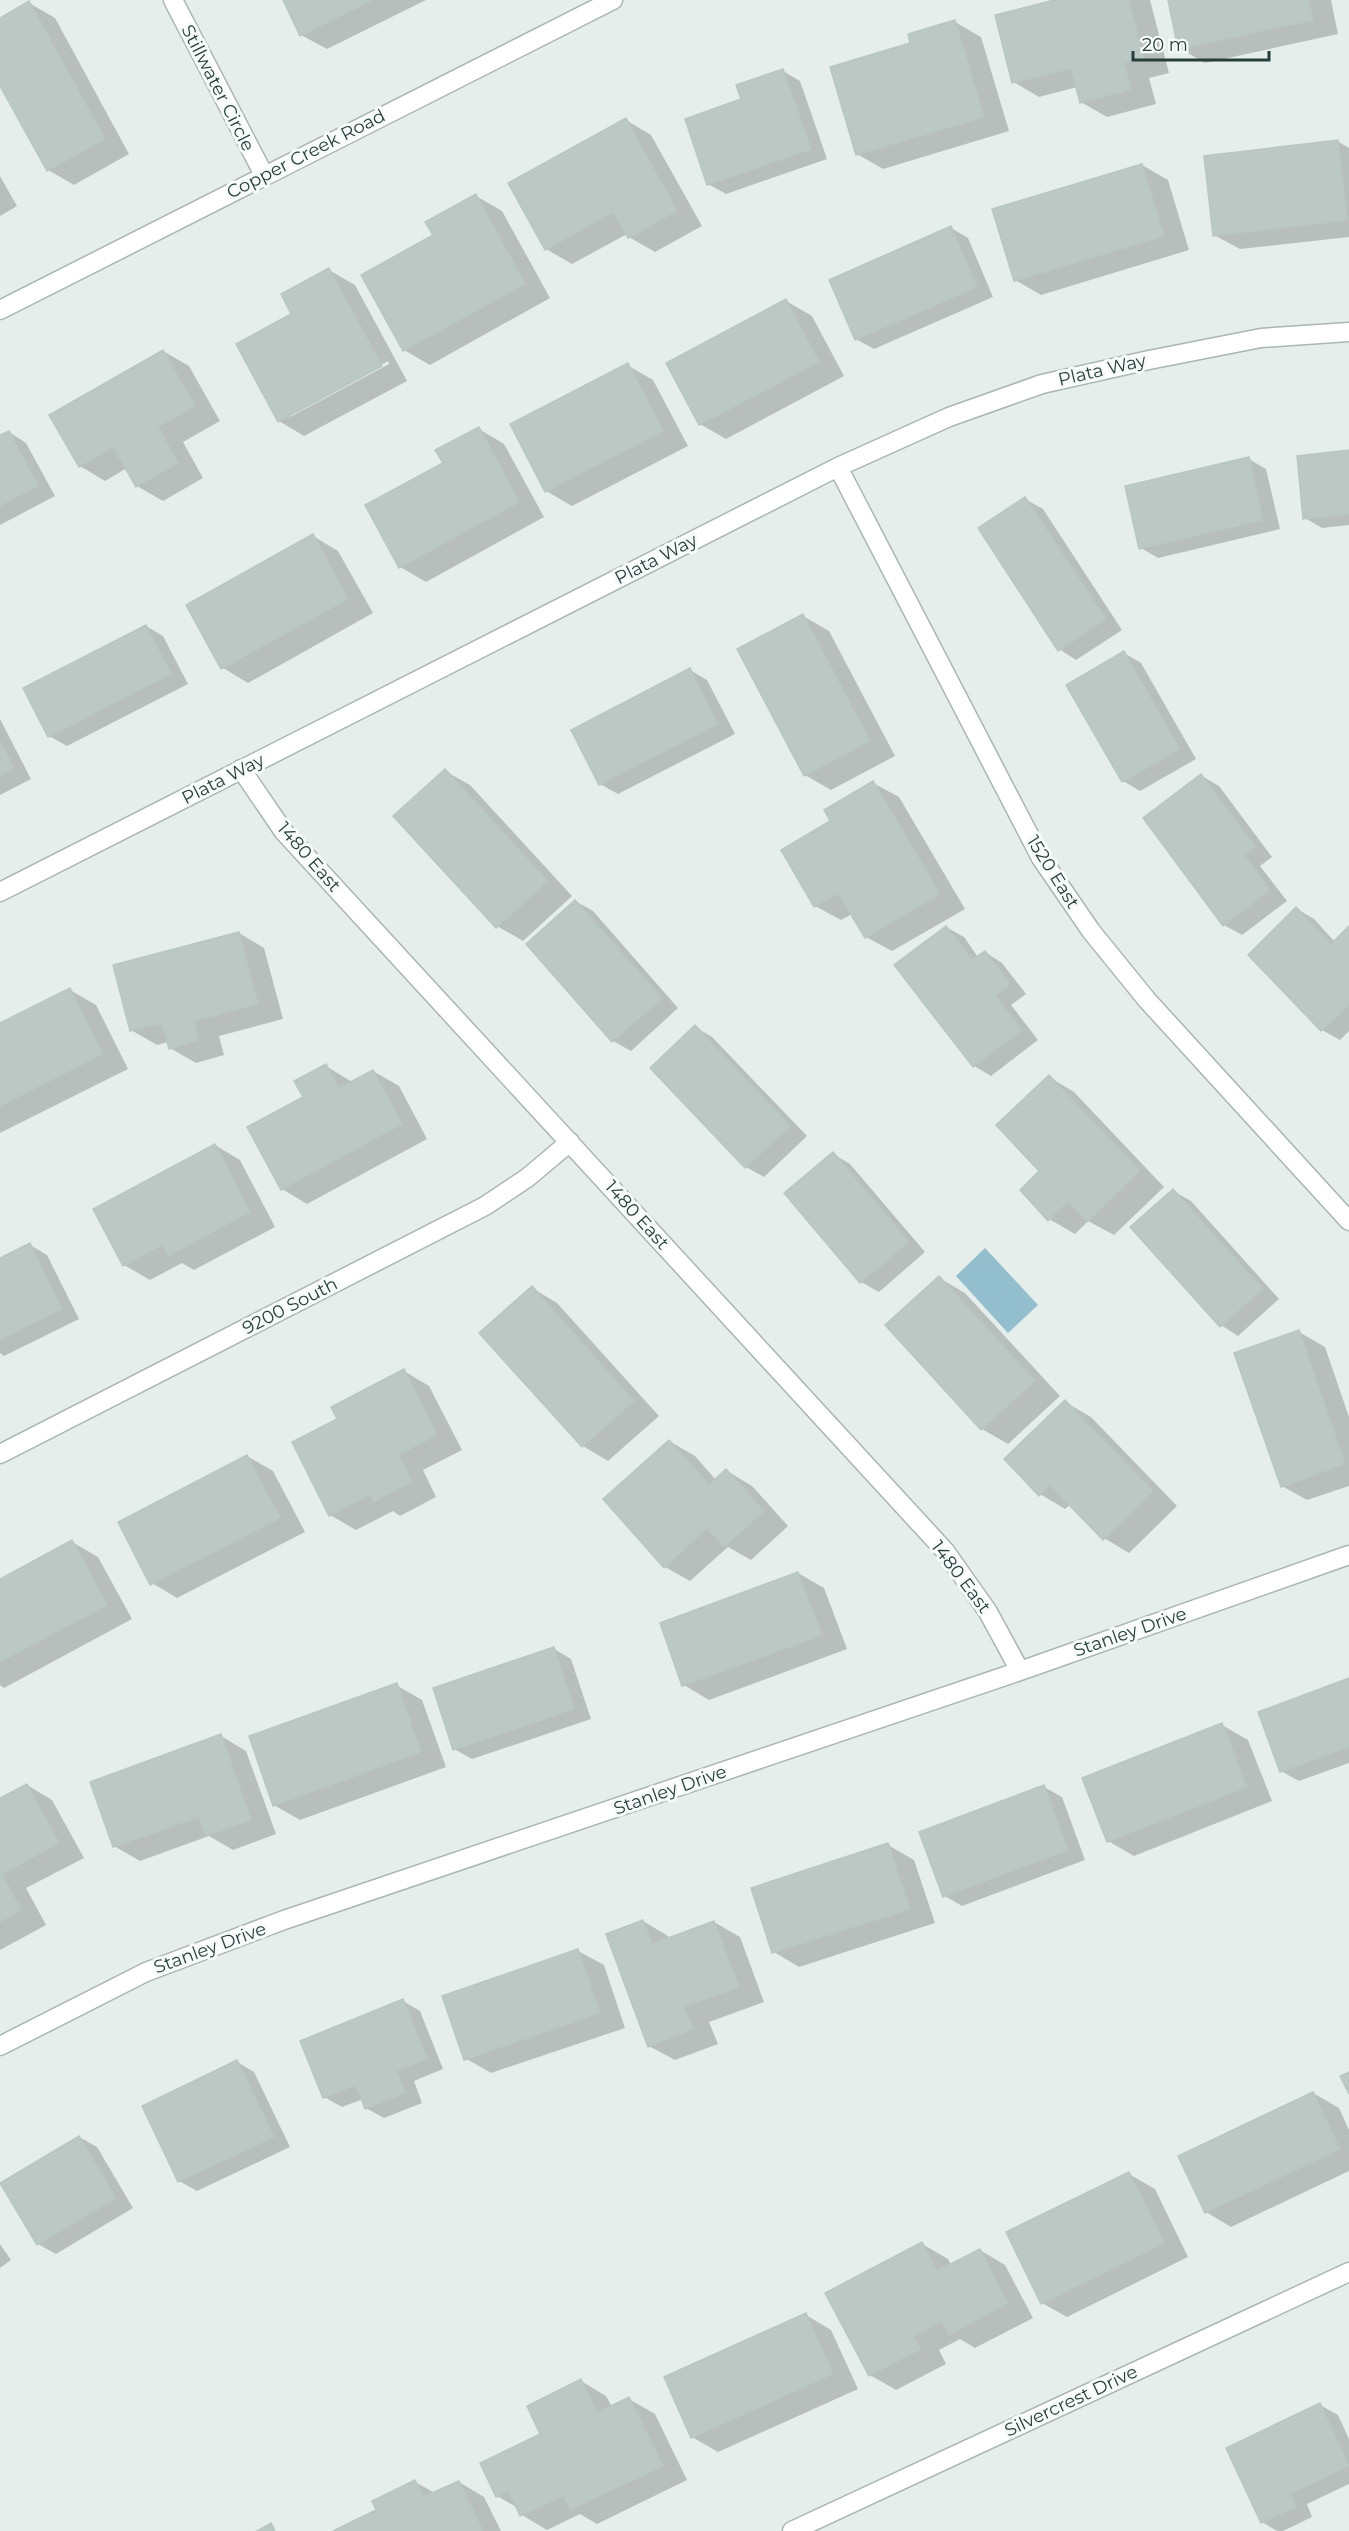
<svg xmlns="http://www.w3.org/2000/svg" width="1349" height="2531" font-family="Montserrat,sans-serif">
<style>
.water{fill:#92bece}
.shadow{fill:#0003;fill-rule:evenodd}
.building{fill:#bbc8c4;stroke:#b8c7c2;stroke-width:1.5}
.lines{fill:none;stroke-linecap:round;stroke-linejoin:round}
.street-casing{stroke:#a9b6b3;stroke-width:21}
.street{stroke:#fff;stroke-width:18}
.labels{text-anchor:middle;stroke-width:6;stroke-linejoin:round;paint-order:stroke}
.street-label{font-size:18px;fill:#263f3b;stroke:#f6faf8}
</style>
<rect width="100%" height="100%" fill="#e6eeeb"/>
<path class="water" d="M985,1248L1038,1305L1008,1333L956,1276Z"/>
<path class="shadow" d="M284,0H426L327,49L301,35Z
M1060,0H1150L1169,73L1149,78L1156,104L1107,117L1081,102L1077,87L1039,97L1014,82Z
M1169,0H1331L1338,34L1205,63L1179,48Z
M29,3L55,18L129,154L74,185L48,170L0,83V19Z
M955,22L981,37L1009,131L883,169L857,154L912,44Z
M783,71L800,81L827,159L726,194L708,184L743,100Z
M626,120L651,135L702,226L655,252L629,237L627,234L572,264L546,249Z
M1337,141L1349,148V237L1240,249L1214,235Z
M1142,165L1168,180L1189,250L1041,295L1015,280Z
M0,176L17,206L0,216Z
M476,196L502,211L550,298L430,365L404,350L435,236Z
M951,228L968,238L993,297L874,349L856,339Z
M329,270L355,285L407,381L304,436L279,421L293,315ZM388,361L389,364L290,417V414Z
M786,301L812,316L844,376L726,439L700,424Z
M163,351L189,366L220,421L183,442L203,478L163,501L137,486L127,468L105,481L80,466Z
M627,365L653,380L688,446L572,506L546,491L512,425Z
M479,429L504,444L544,517L426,582L400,567L445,464Z
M9,432L26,443L55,496L0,525V437Z
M1349,452V525L1322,528L1305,518Z
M1249,459L1266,469L1280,529L1158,558L1141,548Z
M1025,499L1043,509L1122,630L1076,660L1059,649Z
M313,536L338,551L373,613L248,683L223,668Z
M803,616L829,631L895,756L831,790L805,775Z
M146,626L163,636L188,684L67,746L49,736L25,689Z
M1124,653L1141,663L1196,759L1140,791L1123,781Z
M690,670L707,680L735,734L618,794L600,784Z
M0,719L31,779L0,795Z
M445,771L470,785L572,896L523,941L497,926Z
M1202,776L1219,786L1272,857L1260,866L1287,901L1242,935L1224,925Z
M873,783L899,797L965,909L892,951L866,937L852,914L841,920L815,906L832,822Z
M575,901L593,911L678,1008L631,1051L613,1041Z
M1297,909L1314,919L1335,942L1349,928V1031L1340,1040L1322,1030L1250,955Z
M946,927L964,937L978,957L985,952L1002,963L1026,994L1011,1005L1038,1040L991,1076L974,1066Z
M239,933L264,948L283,1019L219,1036L224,1055L196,1063L170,1048L169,1042L157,1045L131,1030Z
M70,990L96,1005L128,1069L0,1133V1025Z
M695,1027L712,1037L807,1136L764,1177L746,1167L652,1068Z
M326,1066L352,1082L373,1071L399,1086L427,1139L307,1204L282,1189L305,1097Z
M1049,1077L1074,1092L1164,1187L1114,1235L1088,1221L1075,1234L1049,1219L1041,1171Z
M215,1145L240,1160L275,1227L194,1270L182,1263L150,1280L124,1265Z
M833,1154L850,1164L925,1252L879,1292L861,1282Z
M1173,1191L1191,1201L1279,1299L1238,1336L1221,1325Z
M30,1245L47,1255L79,1319L4,1356L0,1353V1260Z
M939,1278L965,1293L1060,1396L1008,1444L982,1429Z
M532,1288L557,1303L659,1416L608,1461L583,1446Z
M1299,1332L1325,1347L1349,1417V1486L1307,1500L1282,1486Z
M404,1371L429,1386L462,1450L423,1470L436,1497L400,1516L393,1511L356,1530L330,1515L339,1419Z
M1065,1402L1091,1417L1177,1506L1129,1553L1104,1538L1071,1504L1065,1509L1040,1494Z
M669,1441L695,1456L716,1480L727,1471L752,1486L788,1526L751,1560L728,1547L690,1581L665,1567Z
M247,1456L273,1471L305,1532L177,1598L152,1583Z
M72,1542L98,1557L132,1619L4,1688L0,1685V1581Z
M798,1573L824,1588L847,1649L709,1700L684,1685Z
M554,1649L571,1659L591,1719L472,1759L454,1749Z
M1349,1680V1763L1299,1781L1281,1771Z
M396,1685L422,1700L446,1767L300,1820L274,1805Z
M1222,1725L1248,1740L1272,1801L1134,1856L1108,1841Z
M221,1736L246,1751L276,1834L233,1850L209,1836L140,1861L114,1846Z
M27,1785L52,1800L84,1858L26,1888L46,1925L0,1950V1800Z
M1044,1787L1062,1797L1085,1860L962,1906L945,1896Z
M888,1845L914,1860L935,1923L799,1967L774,1952Z
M643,1921L668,1936L670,1939L714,1922L740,1937L764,2002L709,2022L718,2044L675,2060L649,2046Z
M578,1951L604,1965L625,2028L491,2073L465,2058Z
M403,2001L420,2011L443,2069L414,2081L422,2103L384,2118L366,2108L363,2099L342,2107L324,2097Z
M237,2062L254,2072L290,2147L197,2191L179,2181Z
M1313,2093L1339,2108L1349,2130V2171L1231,2227L1206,2212Z
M79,2137L97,2147L133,2208L56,2254L38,2244Z
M1129,2174L1155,2189L1188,2257L1067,2317L1042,2303Z
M0,2244L11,2260L0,2268Z
M922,2244L948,2259L951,2265L980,2250L1005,2265L1033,2318L975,2348L960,2339L939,2350L946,2364L896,2390L870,2375Z
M806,2315L831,2330L858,2389L718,2452L692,2437Z
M581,2381L606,2396L612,2407L629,2399L655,2414L687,2480L597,2524L580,2514L547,2530L522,2515L518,2508L497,2496Z
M1320,2405L1338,2415L1349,2439V2484L1307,2504L1312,2517L1283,2531H1277L1262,2522L1228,2448Z
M415,2482L435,2493L459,2482L484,2497L501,2531H336L378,2511Z"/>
<path class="building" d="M283,0H372L300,36Z
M1054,0H1129L1144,59L1124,63L1131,89L1080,103L1071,68L1012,83L995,15Z
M1168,0H1309L1313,20L1178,49Z
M29,1L105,139L47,171L0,86V18Z
M955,20L984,117L856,155L830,67L910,43L908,34Z
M783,69L811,149L707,185L685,119L741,99L736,85Z
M626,118L677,211L628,238L613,212L545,250L508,183Z
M1338,140L1347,220L1213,236L1204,156Z
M1142,164L1164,236L1014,281L992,209Z
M476,194L525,284L403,351L361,275L433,235L425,222Z
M951,226L977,287L855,340L829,280Z
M329,268L382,366L278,422L236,344L291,314L281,294Z
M786,299L819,362L699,425L666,363Z
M163,350L195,406L158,427L178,463L136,487L113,447L79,467L49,415Z
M628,363L663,431L545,492L510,424Z
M479,427L519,502L399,568L365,505L443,463L435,450Z
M9,431L38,486L0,506V435Z
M1349,450V514L1303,519L1297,456Z
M1249,457L1263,520L1139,549L1125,486Z
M1025,497L1106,619L1058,651L978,528Z
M313,534L348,599L221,669L186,605Z
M803,614L870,741L804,776L737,649Z
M146,625L171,674L48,737L23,688Z
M1124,651L1180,749L1122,782L1066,685Z
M690,668L718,724L599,785L571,730Z
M0,741L14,768L0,776Z
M445,769L548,881L496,928L393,816Z
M1201,774L1255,846L1244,855L1270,890L1223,926L1143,818Z
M873,781L940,894L865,938L838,893L814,907L781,850L830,821L824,810Z
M575,900L662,998L612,1042L526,944Z
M1296,907L1331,944L1349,926V1005L1321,1031L1248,955Z
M946,926L972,960L985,951L1010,984L995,995L1022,1030L973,1067L894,965Z
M239,932L258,1004L194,1021L199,1040L169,1049L162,1023L130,1031L113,965Z
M70,988L103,1054L0,1106V1023Z
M695,1025L790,1126L745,1168L650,1068Z
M326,1064L339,1088L373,1070L402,1124L281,1190L247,1127L303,1097L294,1081Z
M1049,1075L1140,1171L1087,1222L1068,1201L1048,1221L1020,1190L1039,1171L996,1125Z
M215,1144L250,1212L168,1256L162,1245L123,1266L93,1209Z
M833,1152L909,1242L860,1283L784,1193Z
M1173,1189L1263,1289L1220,1327L1130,1227Z
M30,1243L62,1309L0,1340V1258Z
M939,1276L1035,1381L981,1430L885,1325Z
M532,1286L634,1401L582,1447L479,1333Z
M1299,1330L1345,1464L1281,1487L1234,1353Z
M404,1369L437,1435L398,1455L412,1482L373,1502L370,1495L329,1516L292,1442L337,1419L331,1407Z
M1065,1400L1153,1491L1103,1540L1050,1485L1039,1496L1004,1459Z
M669,1440L709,1485L726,1469L764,1511L724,1547L707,1528L664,1568L603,1499Z
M247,1455L280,1518L150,1585L118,1522Z
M72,1540L107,1605L0,1662V1579Z
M798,1572L822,1635L682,1686L660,1623Z
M554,1647L574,1709L453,1750L433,1688Z
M1349,1678V1747L1280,1772L1258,1712Z
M397,1683L421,1752L273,1806L249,1736Z
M1222,1723L1247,1787L1107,1842L1082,1778Z
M221,1734L251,1820L206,1836L199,1817L113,1847L90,1782Z
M27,1784L59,1843L2,1874L21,1910L0,1922V1798Z
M1044,1785L1068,1850L943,1897L919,1832Z
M888,1843L910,1909L772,1953L751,1888Z
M643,1920L652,1944L714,1921L739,1987L684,2007L693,2029L648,2047L606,1934Z
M578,1949L600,2013L464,2060L442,1996Z
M403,1999L427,2059L397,2071L405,2093L365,2109L356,2085L323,2098L300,2041Z
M237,2060L274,2137L178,2182L142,2106Z
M1349,2072V2094L1340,2076Z
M1313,2092L1340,2149L1205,2213L1178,2156Z
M79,2136L116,2198L37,2245L0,2183Z
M1129,2172L1164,2243L1041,2304L1006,2232Z
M922,2242L937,2271L980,2249L1008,2303L949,2335L942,2321L914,2336L921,2349L869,2376L825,2293Z
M806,2313L833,2374L691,2438L664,2377Z
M581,2379L597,2413L629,2397L663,2466L570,2510L563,2496L520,2516L509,2491L496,2497L480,2463L540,2434L527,2406Z
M1320,2403L1349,2466L1290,2494L1296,2507L1261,2523L1226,2448Z
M415,2480L423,2497L459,2481L483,2531H333L376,2510L372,2501Z
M271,2523L275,2531H257Z"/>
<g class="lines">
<g class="street-casing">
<path id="street" d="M173,0L264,175
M0,310L613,0
M838,467L1041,858L1091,931L1147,1000L1349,1221
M241,769L284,832L945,1551L988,1612L1020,1671
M0,892L838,467L949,417L1042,384L1149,360L1261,338L1349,332
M0,1454L485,1206L527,1178L570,1142
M0,2046L146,1972L284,1920L1020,1671L1349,1555
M792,2531L1349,2272"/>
</g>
<use href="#street" class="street"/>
</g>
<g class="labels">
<g class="street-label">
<text transform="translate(218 88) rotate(63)" y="6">Stillwater Circle</text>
<text transform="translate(306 154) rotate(-27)" y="6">Copper Creek Road</text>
<text transform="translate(1102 370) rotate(-13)" y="6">Plata Way</text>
<text transform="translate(656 559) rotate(-27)" y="6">Plata Way</text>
<text transform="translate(223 779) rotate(-27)" y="6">Plata Way</text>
<text transform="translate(309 857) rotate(49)" y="6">1480 East</text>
<text transform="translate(1053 872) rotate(58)" y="6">1520 East</text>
<text transform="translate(637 1215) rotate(48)" y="6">1480 East</text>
<text transform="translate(290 1306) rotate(-27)" y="6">9200 South</text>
<text transform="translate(961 1577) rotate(53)" y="6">1480 East</text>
<text transform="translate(1130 1632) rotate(-19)" y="6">Stanley Drive</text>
<text transform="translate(670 1790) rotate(-19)" y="6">Stanley Drive</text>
<text transform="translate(210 1948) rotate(-20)" y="6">Stanley Drive</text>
<text transform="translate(1071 2401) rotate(-25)" y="6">Silvercrest Drive</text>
</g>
</g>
<path d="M1133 51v9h136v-9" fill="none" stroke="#263f3b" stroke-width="3"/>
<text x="1142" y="51" font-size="18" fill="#263f3b" stroke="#f6faf8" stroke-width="4.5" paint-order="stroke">20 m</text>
</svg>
